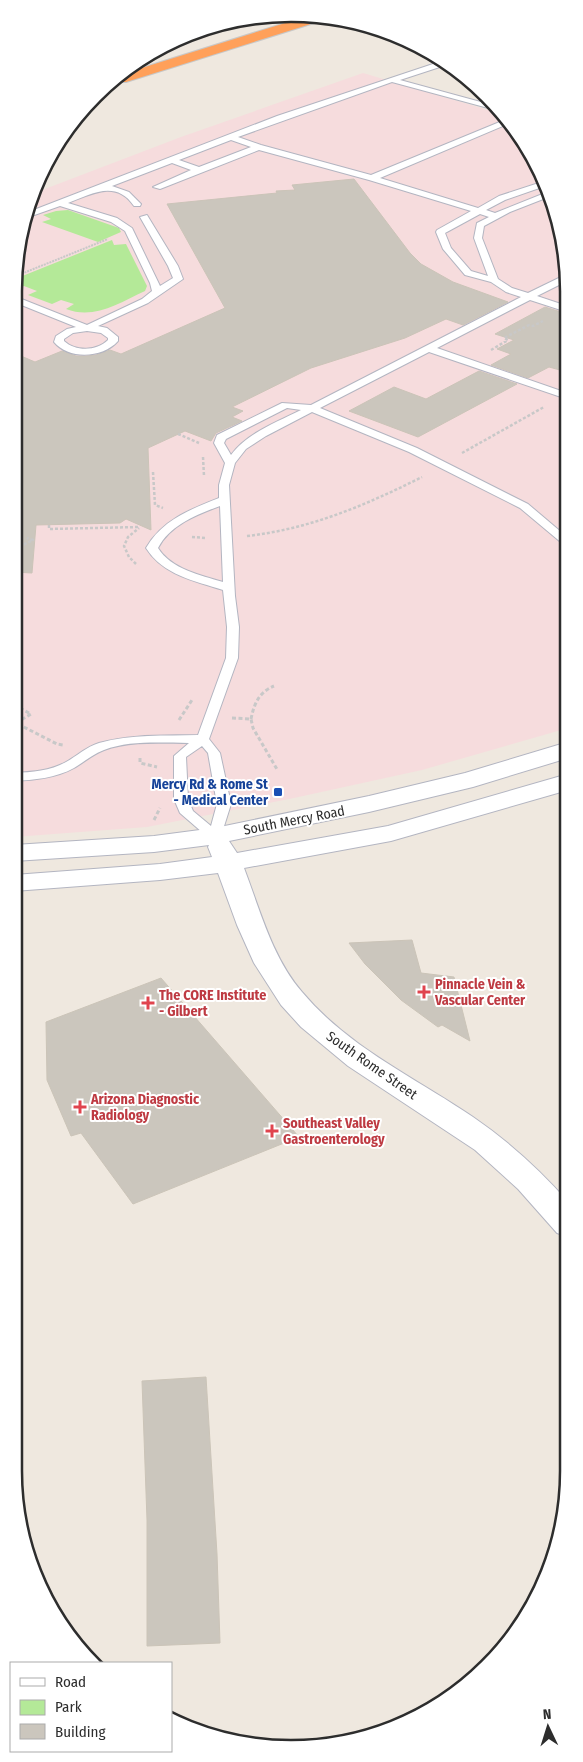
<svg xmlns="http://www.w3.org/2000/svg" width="583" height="1762" font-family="'Fira Sans Condensed',sans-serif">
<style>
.medical{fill:#f6dcdd}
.green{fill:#b4e998}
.building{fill:#cbc6bd;stroke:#cbc4b8}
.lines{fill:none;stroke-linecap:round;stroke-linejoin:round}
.lane-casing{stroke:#b3b5c1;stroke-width:2}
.secondary-casing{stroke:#b3b5c1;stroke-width:2}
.highway-casing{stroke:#c8c8c8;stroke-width:2}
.path-far2{stroke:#c8c8c8;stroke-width:2;stroke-dasharray:2 1;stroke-linecap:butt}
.path-far1{stroke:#c8c8c8;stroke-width:2.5;stroke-dasharray:3 2;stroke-linecap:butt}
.path{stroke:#c8c8c8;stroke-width:3;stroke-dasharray:4 2.5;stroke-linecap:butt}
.lane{fill:#fff;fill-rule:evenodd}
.secondary{fill:#fff;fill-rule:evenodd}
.highway{fill:#ffa05a;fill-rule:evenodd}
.transit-dot{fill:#1a4fb4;stroke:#fff;stroke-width:2}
.health-dot{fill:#e0444e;stroke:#fff;stroke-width:2}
.labels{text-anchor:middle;stroke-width:4;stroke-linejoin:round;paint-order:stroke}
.transit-label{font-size:14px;font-weight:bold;fill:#164399;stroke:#fff;text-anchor:end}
.street-label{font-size:14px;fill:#2d2d2d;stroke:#fff}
.health-label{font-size:14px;font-weight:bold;fill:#be3a42;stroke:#fff;text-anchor:start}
.rim{fill:none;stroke:#2d2d2d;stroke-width:2.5}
</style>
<rect width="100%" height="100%" fill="#efe8df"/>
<path class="medical" d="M363,73L505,115L548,185L567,256L568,728L422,770L294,798L147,827L14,837V292L23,220L37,192L181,137Z"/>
<path class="green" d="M68,210L119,228L121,232L98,242L42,222L51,219L43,215L56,211Z
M112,240L114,245L126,244L147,286L145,291C119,303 94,320 66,309L74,304L61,300L52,304L28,295L37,291L24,286L14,289L15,279Z"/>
<path class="building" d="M354,179L410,253L421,264L453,282L508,302L463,325L446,319L405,338L311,368L232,407L243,411L232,417L242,421L216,433L211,441L185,431L148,448L151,530L126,519L120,523L36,525L32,573L14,572V353L35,362L62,351L76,356H86L96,355L110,350L121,354L225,308L167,204L277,193L276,191L295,190L292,185Z
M545,307L567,314V372L549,367L528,378L491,365L511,354L497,349L514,340L495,334Z
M479,371L517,384L418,437L349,411L394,387L426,399Z
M412,940L421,973L454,977L470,1041L442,1025L438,1027L401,1000L365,964L349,943Z
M161,978L299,1137L133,1204L81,1133L71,1136L47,1080L46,1022Z
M206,1377L217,1554L220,1643L147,1646V1520L142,1381Z"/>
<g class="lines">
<g class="lane-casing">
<path id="lane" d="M445,60L449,64L400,80L499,107L503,112L392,82L238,137L261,145L371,175L507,119L510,123L380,178L478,208L499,196L545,181L548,185L505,200L486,210L495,213L550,191L551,196L510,212L484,226L482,238L498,279L512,288L528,293L567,274V281L537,296L567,306V312L530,300L437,348L567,393V399L429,352L320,408L417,448L528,504L567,537V545L563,544L520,508L409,452L312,412L266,436L246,449L235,463L229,485L235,596L239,627L238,658L209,739L220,753L231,804L220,839H210L180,813L174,799V756L189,743C162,743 130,740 104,750C93,754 84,762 74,768C56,778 34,780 14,781V773C32,772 50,771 66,762C77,756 86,747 99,743C131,734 165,736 198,735L226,658L227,627L223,590C195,581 163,575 146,548C162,520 191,509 219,498V485L225,463L214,443L217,435L282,403L311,405L521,297L506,292L491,282L465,275L443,249L436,232L437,230L471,211L369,180L259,150L160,189L153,187L191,170L172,163L112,186L129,192L141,204L140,206H134C116,179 91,194 68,203L117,218L132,228L160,286L173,278L168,266L140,217L147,215L178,266L183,279L148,303L98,326L107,328L118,337V341C103,358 69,360 54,342L56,336L67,329L76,327L14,302V296L87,325L142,299L152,291L150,283L125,231L111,222L60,206L23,219L26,213L277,116ZM231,140L251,147L199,167L179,160ZM480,214L489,217L477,223L474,238L488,276L471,271L451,248L445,233ZM87,331L101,333L108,338V340C97,351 76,352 64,341V339L73,333ZM287,408L301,410C277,422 247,433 231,455L224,443L226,439ZM220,506L223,582C200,575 171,569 158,548C170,525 196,515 220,506ZM202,746L208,753L217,804L211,826L193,811L188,799L186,757Z"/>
</g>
<g class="secondary-casing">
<path id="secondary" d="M568,742V758L473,787L369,812L229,841L237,853L388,826L568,774V790L391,841L244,868C260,910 272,957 302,992C348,1047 414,1077 473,1117C508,1141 540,1170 569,1203V1237L557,1233L518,1189L475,1150L348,1066L301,1027L281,1005L254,963L237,925L218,873L160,880L14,891V875L160,864L212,857L208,847L209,845L154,852L14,861V845L154,836L215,828L369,796L465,773Z"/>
</g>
<g class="highway-casing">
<path id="highway" d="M298,19L316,20L314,23L126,82H117L129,72Z"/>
</g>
<path class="path-far2" d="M16,276L108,239"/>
<path class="path-far1" d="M491,350L508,340L504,338L529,325L533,326L543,321
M178,434L199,443
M462,453L544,407
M203,457L204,476
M153,472L155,505L163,508
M49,525V529L139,527
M247,536C310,529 366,505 422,477
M192,537L206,538
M14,546L23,545L33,540L27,538
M136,564L129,557L124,546L128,537L139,528"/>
<path class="path" d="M14,705L31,714L16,723L57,744L63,745
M232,718L251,719L253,728L278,771
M251,719C254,704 259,692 274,686
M179,720L192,700
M140,758V763L157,767
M154,820L160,808"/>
<use href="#lane" class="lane"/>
<use href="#secondary" class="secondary"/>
<use href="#highway" class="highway"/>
</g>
<rect class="transit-dot" x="273" y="787" width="10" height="10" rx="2.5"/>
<g class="health-dot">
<path d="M421.5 984.5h5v5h5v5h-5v5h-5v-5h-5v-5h5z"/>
<path d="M145.5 995.5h5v5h5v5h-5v5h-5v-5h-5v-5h5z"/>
<path d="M77.5 1099.5h5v5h5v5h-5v5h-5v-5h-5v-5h5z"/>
<path d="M269.5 1123.5h5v5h5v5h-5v5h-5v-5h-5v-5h5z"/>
</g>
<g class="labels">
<g class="transit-label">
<text x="268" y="789">Mercy Rd &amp; Rome St<tspan x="268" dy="16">- Medical Center</tspan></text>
</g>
<g class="street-label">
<text transform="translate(294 820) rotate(-11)" y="5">South Mercy Road</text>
<text transform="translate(372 1065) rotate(35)" y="5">South Rome Street</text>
</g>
<g class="health-label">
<text x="435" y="989">Pinnacle Vein &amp;<tspan x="435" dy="16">Vascular Center</tspan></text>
<text x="159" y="1000">The CORE Institute<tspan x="159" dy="16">- Gilbert</tspan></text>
<text x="91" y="1104">Arizona Diagnostic<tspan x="91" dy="16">Radiology</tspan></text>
<text x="283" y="1128">Southeast Valley<tspan x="283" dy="16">Gastroenterology</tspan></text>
</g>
</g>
<path d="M0 0H583V1762H0ZM291 22H291A269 269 0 0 1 560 291V1471A269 269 0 0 1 291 1740H291A269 269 0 0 1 22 1471V291A269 269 0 0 1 291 22Z" fill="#fff" fill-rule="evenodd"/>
<path class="rim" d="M291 22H291A269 269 0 0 1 560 291V1471A269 269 0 0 1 291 1740H291A269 269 0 0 1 22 1471V291A269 269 0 0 1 291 22Z"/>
<rect x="10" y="1662" width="162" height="90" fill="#ffffff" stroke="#ababab"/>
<rect x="20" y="1678" width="25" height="8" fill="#ffffff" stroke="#ababab"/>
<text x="55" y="1687" font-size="15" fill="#2d2d2d">Road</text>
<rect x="20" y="1700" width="25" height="15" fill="#b4e998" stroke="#ababab"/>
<text x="55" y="1712" font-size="15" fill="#2d2d2d">Park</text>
<rect x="20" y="1724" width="25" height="15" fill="#cbc6bd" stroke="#ababab"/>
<text x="55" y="1737" font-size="15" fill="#2d2d2d">Building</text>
<g transform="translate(548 1727) rotate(356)" stroke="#ffffff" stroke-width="4" paint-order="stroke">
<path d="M0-4L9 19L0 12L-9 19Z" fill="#2d2d2d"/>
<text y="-8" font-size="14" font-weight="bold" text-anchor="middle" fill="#2d2d2d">N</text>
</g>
</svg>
